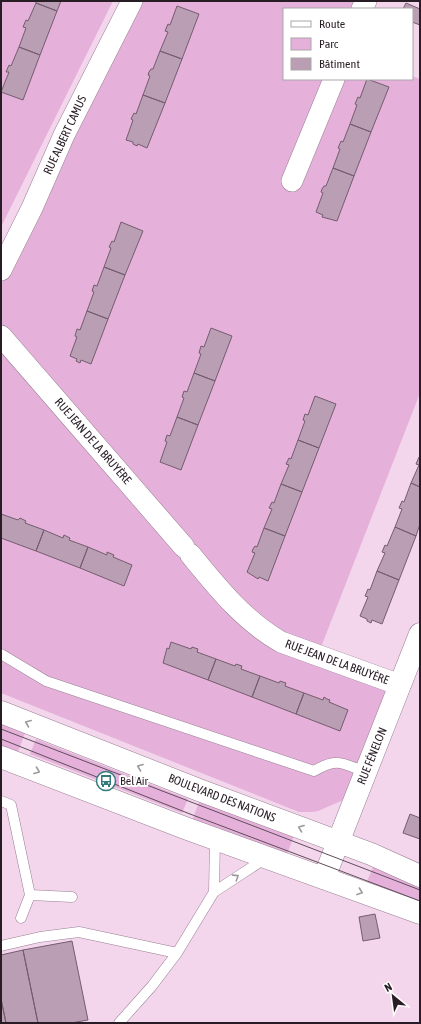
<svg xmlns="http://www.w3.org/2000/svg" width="421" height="1024" font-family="'Asap Condensed',sans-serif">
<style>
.green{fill:#e5b1da}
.building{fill:#ba9fb4;stroke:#755c6f}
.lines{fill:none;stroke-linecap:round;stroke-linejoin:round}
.service-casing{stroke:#997f93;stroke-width:11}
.minor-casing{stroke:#997f93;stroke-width:22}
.tertiary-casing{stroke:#997f93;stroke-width:23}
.secondary-casing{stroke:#997f93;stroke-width:23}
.service{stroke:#fff;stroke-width:10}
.minor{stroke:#fff;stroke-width:21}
.tertiary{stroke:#fff;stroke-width:22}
.secondary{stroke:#fff;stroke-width:22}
.tram{stroke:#5e4e5a;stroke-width:1}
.oneway{stroke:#9e999d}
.labels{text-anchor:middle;stroke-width:4;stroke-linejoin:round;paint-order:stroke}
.street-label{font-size:12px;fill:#281d25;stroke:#fff}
.poi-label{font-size:12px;fill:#281d25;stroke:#fff;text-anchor:start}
</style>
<rect width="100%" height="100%" fill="#f3d6ec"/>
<path class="green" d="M1,1H113L1,227Z
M132,1H366L362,9H284V79H412V76L420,79V393L318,655L400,685L357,794L318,811L312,812H299L1,693V270Z
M1,718L27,728L16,757L1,751Z
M36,739L188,799L182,813L30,754Z
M201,796L295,833L286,857L191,824Z
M375,863L420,881V908L364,888Z"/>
<path class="building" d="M36,1H61L57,11L36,3Z
M36,3L57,11L40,55L19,47L26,28L23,27L26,20L28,21Z
M406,3L420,9V25L412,22V9H403Z
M177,6L199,14L182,59L160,51L168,32L165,31L168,24L170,25Z
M19,47L40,55L23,100L1,92L9,72H6L9,65L11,66Z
M160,51L182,59L165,103L143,95L150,76L148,75L149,72L151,69H153Z
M367,79L389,87L371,132L350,124L357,105L355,104L358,97L360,98Z
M143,95L165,103L147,148L138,144L137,146L133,144V142L126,140L133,120L131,119L134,113L136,114Z
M350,124L371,132L354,176L333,168L340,149L338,148L341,141L343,142Z
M333,168L354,176L337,221L322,217L323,215L316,212L323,193L321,192L322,189L324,186H326Z
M121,222L143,231L125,275L104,267L111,248L109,247L112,241L114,242Z
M104,267L125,275L108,319L87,311L94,292L92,291L94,285L97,286Z
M87,311L108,319L91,364L81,360L80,363L76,361L77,359L70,356L77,337L75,336L77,329L80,330Z
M211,328L232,336L215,381L194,373L201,354L199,353L201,346L204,347Z
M194,373L215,381L198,425L177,417L184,398L182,397L184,391L187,392Z
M315,396L336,404L319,448L298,440L305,421L303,420L305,414L308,415Z
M177,417L198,425L181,470L160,462L167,442L165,441L167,435L170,436Z
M298,440L319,448L302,492L281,484L289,465L286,464L289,458L291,459Z
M419,457L420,458V487L411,483L419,465L416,464Z
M411,483L420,487V524L416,536L395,527L402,509L399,508L402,501L404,502Z
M281,484L302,492L285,536L264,528L272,509L269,508L272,502L274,503Z
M1,514L18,520L20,518L26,521L25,523L44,530L36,551L1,538Z
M395,527L416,536L399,580L377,571L385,553L382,552L385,545L387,546Z
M264,528L285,536L268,581L259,577L258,579L247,572L255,553L252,552L253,549L255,546L257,547Z
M44,530L63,538L64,535L70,538L69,540L88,547L80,568L36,551Z
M88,547L107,555V552L114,555L113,557L132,565L124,586L80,568Z
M377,571L399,580L382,624L372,620L371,623L367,621V619L360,616L368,597L365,596L368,589L370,590Z
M171,642L191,649L192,647L198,649L197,652L216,659L208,680L163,663L167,648L169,649Z
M216,659L235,666L236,664L242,666L241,669L260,676L252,697L208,680Z
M260,676L279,683L280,681L286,683L285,686L304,693L296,714L252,697Z
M304,693L323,700L324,697L327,699L330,700L329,702L348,710L340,731L296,714Z
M410,814L420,818V839L403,833Z
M375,914L380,938L363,941L359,917Z
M72,941L88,1020L71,1023H38L23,950Z
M23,950L38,1023H6L1,999V955Z
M1,999L6,1023H1Z"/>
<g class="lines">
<g class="service-casing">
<path id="service" d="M1,654L46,681L314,771C337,757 342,763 365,772
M1,801L11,805L30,895L21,918
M215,839L214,892L266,858
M30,895L72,897
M1,946L40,937L79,932L177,953
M119,1023L152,986L177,953L214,892"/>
</g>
<g class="minor-casing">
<path id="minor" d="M362,9L366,1
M292,181L334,79
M1,270L32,208L64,135L132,1
M1,336L184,547
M190,554C217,587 243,620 281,642L400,685"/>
</g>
<g class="tertiary-casing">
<path id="tertiary" d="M324,878L420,634"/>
</g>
<g class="secondary-casing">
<path id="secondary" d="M1,712L199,790L371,854L420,876
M1,757L185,828L420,913"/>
</g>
<use href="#service" class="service"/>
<use href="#minor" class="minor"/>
<use href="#tertiary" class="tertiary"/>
<use href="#secondary" class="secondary"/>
<path class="tram" d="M1,729L420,890
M1,739L190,814L420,901"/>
</g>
<defs><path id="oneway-chevron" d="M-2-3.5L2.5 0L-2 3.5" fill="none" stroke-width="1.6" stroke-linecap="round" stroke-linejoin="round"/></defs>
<g class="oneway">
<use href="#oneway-chevron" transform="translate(28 723) rotate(-158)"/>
<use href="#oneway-chevron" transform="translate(140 767) rotate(-159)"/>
<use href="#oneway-chevron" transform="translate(37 771) rotate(21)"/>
<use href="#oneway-chevron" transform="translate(301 828) rotate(-159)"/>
<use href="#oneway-chevron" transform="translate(236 877) rotate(-33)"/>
<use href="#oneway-chevron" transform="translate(360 892) rotate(20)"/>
</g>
<defs>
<g id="bus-ring" transform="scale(1)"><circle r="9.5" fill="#fff" stroke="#327b7a" stroke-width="1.5"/><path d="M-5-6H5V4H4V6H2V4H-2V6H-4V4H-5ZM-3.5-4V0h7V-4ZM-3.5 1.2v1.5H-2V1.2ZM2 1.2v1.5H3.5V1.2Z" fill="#327b7a"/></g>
</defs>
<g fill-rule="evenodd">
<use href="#bus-ring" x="106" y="781"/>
</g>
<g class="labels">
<g class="street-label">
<text transform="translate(65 135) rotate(-65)" y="4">RUE ALBERT CAMUS</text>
<text transform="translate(93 441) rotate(49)" y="4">RUE JEAN DE LA BRUYÈRE</text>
<text transform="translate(337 662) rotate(20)" y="4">RUE JEAN DE LA BRUYÈRE</text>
<text transform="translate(372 756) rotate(-68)" y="4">RUE FÉNELON</text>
<text transform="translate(222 798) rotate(21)" y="4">BOULEVARD DES NATIONS</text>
</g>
<g class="poi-label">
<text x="120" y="785">Bel Air</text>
</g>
</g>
<rect width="421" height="1024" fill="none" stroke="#281d25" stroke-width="4"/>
<rect x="283" y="8" width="130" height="72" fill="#ffffff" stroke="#a9a5a8"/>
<rect x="291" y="21" width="20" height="6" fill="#ffffff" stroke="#a9a5a8"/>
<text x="319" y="28" font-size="12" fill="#281d25">Route</text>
<rect x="291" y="38" width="20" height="12" fill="#e5b1da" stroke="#a9a5a8"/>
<text x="319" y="48" font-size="12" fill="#281d25">Parc</text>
<rect x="291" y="58" width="20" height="12" fill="#ba9fb4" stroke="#a9a5a8"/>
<text x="319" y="68" font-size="12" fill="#281d25">Bâtiment</text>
<g transform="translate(393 996) rotate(331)" stroke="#ffffff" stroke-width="3" paint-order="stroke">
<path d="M0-3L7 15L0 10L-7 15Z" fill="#281d25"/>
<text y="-6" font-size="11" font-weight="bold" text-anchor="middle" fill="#281d25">N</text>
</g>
</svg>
